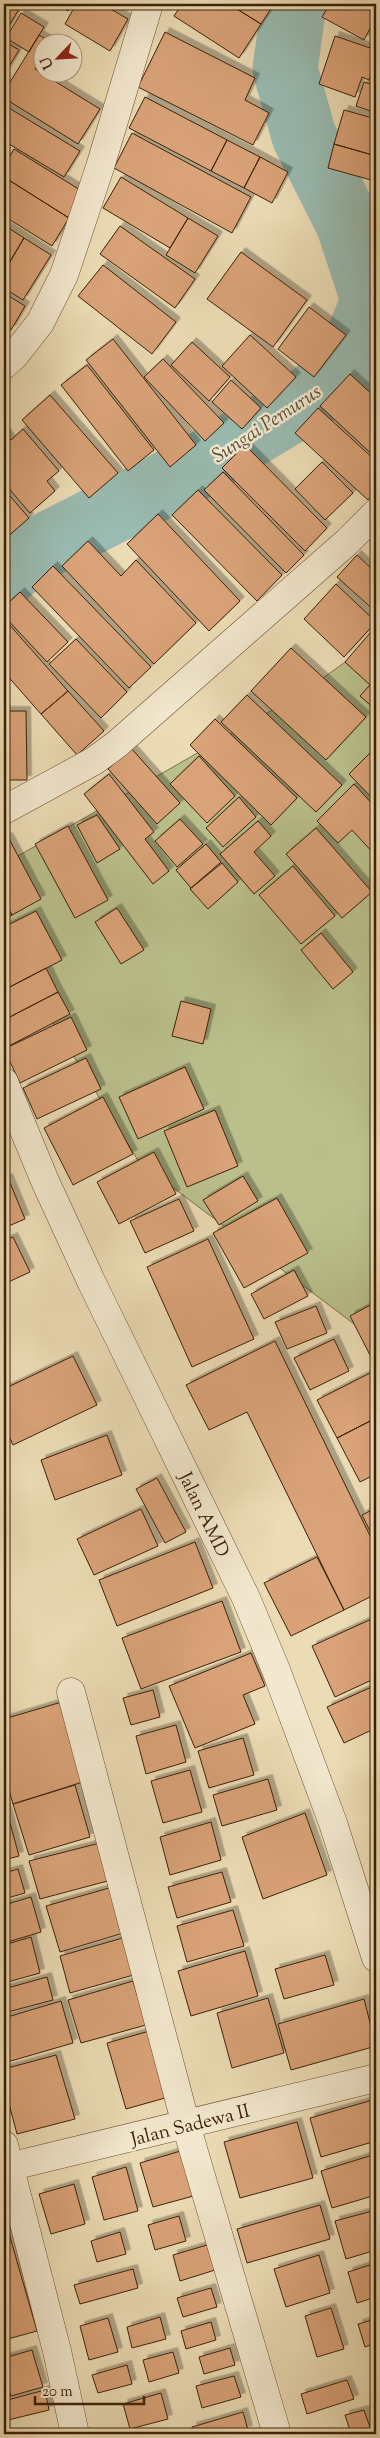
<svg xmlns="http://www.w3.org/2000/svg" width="380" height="2438" font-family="'Sorts Mill Goudy',serif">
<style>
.green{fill:#bac08c;stroke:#7a704a}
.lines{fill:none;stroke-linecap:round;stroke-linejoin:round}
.canal{stroke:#99bbb1;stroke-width:39}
.river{stroke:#99bbb1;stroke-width:65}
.building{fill:#daa278;stroke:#3b2007;filter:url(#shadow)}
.minor-casing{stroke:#674f32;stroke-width:29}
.minor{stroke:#f3e8cf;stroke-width:28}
.labels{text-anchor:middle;stroke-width:5;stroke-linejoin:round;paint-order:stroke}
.street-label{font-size:19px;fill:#3b2007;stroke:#f3e8cf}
.water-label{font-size:20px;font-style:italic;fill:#574e3a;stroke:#f3e8cf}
</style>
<defs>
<filter id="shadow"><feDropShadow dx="4.5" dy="-4.5" stdDeviation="0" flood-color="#0004"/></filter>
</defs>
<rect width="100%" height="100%" fill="#ecdcb5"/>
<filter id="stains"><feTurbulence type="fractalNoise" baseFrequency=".004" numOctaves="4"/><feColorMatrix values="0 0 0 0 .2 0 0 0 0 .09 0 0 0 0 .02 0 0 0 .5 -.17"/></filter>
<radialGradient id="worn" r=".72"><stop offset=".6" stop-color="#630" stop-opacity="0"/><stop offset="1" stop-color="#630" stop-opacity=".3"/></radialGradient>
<path class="green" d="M376,640V1344L374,1339L139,1162L4,943V864L302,693Z"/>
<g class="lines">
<path class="canal" d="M371,293L376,296"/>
<path class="river" d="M4,576L29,554L189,472L302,404L345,369L371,307V293L348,223L304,136L285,69L294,4"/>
</g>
<path class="building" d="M4,4H22L4,34Z
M56,4H73L68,11Z
M76,4H102L128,19L110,51L65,24Z
M182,4H229L261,24L239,58L174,16Z
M229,4H274L261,24Z
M330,4H376V17L364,40L322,17Z
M21,13L44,27L29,52L6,38Z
M165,32L255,78L245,100L269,113L253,145L138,87Z
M39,35L51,42H42V57L35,69L100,109L78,144L4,98V92Z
M335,36L376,50V60L369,80L362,77L355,97L319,84Z
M4,41L19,50L4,75Z
M364,82L376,86V113L356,106Z
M145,97L227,140L211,171L129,128Z
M4,105L80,151L64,177L4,141Z
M344,110L376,119V156L334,144Z
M132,133L251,197L232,233L114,168Z
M227,140L260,157L244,188L211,171Z
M334,144L376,156L371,180L328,168Z
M14,149L85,193L69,218L4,177V166Z
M260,157L288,172L272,203L244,188Z
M4,177L69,218L52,246L4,216Z
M121,177L188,218L170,248L103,208Z
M188,218L218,236L195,273L166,255Z
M4,225L24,238L6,268L4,267Z
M120,226L195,279L175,308L100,254Z
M24,238L51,255L23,300L4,288V272Z
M241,252L307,300L273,347L207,299Z
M103,265L176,322L152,354L78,296Z
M4,293L25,306L11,330L4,326Z
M309,307L346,335L314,377L278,349Z
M250,335L296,377L267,408L222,366Z
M113,339L196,445L170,467L86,360Z
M192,342L230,377L209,401L171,365Z
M163,359L224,423L205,441L144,377Z
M87,365L154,450L128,471L61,385Z
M350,374L376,398V458L320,406Z
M231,380L261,408L242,429L212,402Z
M50,395L118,473L89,498L22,420Z
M318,408L376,461V491L368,500L295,433Z
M23,429L59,471L47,481L55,491L30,513L4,483V431L11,440Z
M245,445L327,528L305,551L222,468Z
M322,462L353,493L325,520L295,489Z
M223,472L304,555L286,573L204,490Z
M4,489L29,518L4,540Z
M198,490L282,575L257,601L172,515Z
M158,514L240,601L209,631L127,544Z
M88,541L121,576L136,560L196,623L154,664L62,566Z
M357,555L376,573V612L337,577Z
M53,566L151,667L129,688L32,587Z
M336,584L376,622L344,657L304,619Z
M20,592L68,642L47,662L4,616V607Z
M7,622L68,691L41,714L4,672V625Z
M376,626V710L360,696L370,685L345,662Z
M76,639L127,692L101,718L49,664Z
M291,648L366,717L326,760L251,691Z
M68,691L104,731L77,755L41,714Z
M247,695L342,785L316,812L221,722Z
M4,711H26L27,780H4Z
M215,719L297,798L271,825L190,745Z
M376,747V802L349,774Z
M131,748L180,803L157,824L108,769Z
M199,756L235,796L207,823L170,784Z
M109,774L154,832L145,839L169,871L153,884L84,794Z
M354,784L376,808V856L352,830L338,843L317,821Z
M239,797L256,817L223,847L206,828Z
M97,815L120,849L97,863L77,825Z
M180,819L203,844L177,867L155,841Z
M258,821L271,836L254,852L275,876L254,894L220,854Z
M68,826L108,900L75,918L35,844Z
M316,828L372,892L342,918L286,854Z
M8,837L41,899L12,915L4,901V839Z
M206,844L221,862L191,888L176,870Z
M222,863L238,882L208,909L190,889Z
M293,866L335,916L301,944L259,895Z
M4,901L12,915L4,919Z
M117,908L144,950L121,964L95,922Z
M36,911L62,960L4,990V927Z
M321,933L353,972L333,989L301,950Z
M46,968L58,992L4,1020V990Z
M58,992L70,1014L9,1046L4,1036V1020Z
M181,1001L211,1009L203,1044L172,1036Z
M71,1017L87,1050L20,1083L4,1049Z
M86,1058L101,1089L37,1119L23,1088Z
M185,1067L204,1109L138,1139L119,1097Z
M103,1097L133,1154L73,1185L44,1128Z
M215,1110L238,1166L187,1187L164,1131Z
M154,1152L176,1194L119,1224L97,1182Z
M243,1176L258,1201L219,1225L203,1200Z
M8,1178L25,1219L4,1228V1180Z
M277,1198L308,1253L244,1288L213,1233Z
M179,1199L194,1231L145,1253L130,1221Z
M13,1237L30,1272L4,1284V1241Z
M208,1239L254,1339L192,1367L147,1267Z
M294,1270L308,1296L264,1319L251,1294Z
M376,1302V1355L371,1357L350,1316Z
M316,1306L327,1333L287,1349L275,1322Z
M334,1339L349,1371L310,1390L294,1358Z
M275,1341L376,1548V1594L344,1610L247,1412L209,1430L186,1385Z
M73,1356L97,1405L13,1445L4,1425V1389Z
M370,1373L376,1384V1418L337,1438L317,1400Z
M376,1418V1474L360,1482L337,1438Z
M107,1435L122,1475L55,1500L41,1460Z
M157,1478L186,1532L165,1543L136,1489Z
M376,1508V1540L375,1541L362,1515Z
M141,1509L158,1546L94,1575L77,1539Z
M195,1542L213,1588L117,1626L99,1580Z
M317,1557L344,1610L291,1636L264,1583Z
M222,1601L241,1652L141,1689L122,1638Z
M376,1617V1678L335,1697L312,1646Z
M251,1653L265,1686L243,1695L255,1724L195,1748L169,1686Z
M376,1685V1728L344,1743L327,1707Z
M153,1690L160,1717L131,1725L123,1698Z
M65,1701L89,1780L13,1804L4,1773V1719Z
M176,1725L186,1762L146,1774L136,1736Z
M243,1738L254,1775L209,1788L198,1751Z
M190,1770L202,1812L163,1823L151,1781Z
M268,1779L277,1810L222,1826L213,1795Z
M75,1785L90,1837L29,1855L13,1804Z
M4,1802L10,1823L4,1824Z
M305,1813L327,1875L263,1899L242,1837Z
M211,1822L221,1860L170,1875L160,1837Z
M10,1823L19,1856L4,1860V1824Z
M104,1842L115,1879L40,1899L29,1861Z
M18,1869L25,1893L4,1899V1873Z
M222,1872L231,1902L177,1918L168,1887Z
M116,1886L130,1931L60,1952L46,1906Z
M31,1897L41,1932L4,1943V1905Z
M233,1910L244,1946L187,1962L177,1926Z
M31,1937L40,1973L4,1983V1945Z
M126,1937L137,1974L70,1993L60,1956Z
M245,1951L258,1996L191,2016L178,1971Z
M325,1955L334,1985L284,1999L275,1969Z
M47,1977L53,2000L4,2013V1989Z
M133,1981L146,2025L81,2043L68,2000Z
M268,1998L284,2053L232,2068L217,2013Z
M364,1999L376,2046L291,2070L278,2024Z
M61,2001L73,2043L4,2063V2018Z
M153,2030L172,2096L126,2109L107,2043Z
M56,2055L75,2119L17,2134L4,2085V2069Z
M376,2099V2141L321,2157L310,2118Z
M297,2122L313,2178L240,2198L224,2142Z
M184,2150L197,2195L153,2207L140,2163Z
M376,2154V2195L332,2208L321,2171Z
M126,2167L138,2211L104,2220L92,2177Z
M74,2184L85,2224L51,2234L39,2194Z
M320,2205L330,2239L247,2263L237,2229Z
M376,2210V2250L346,2259L335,2221Z
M4,2216L37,2331L4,2340Z
M179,2216L186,2241L155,2250L148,2225Z
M120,2232L126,2254L97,2262L91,2241Z
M207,2245L215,2270L180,2281L173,2255Z
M319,2255L330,2293L286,2307L274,2269Z
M376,2263V2297L357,2303L348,2272Z
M133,2269L138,2288L80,2304L74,2285Z
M211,2288L217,2307L183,2317L177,2298Z
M331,2308L344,2349L317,2357L305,2316Z
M160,2317L166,2339L132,2348L127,2327Z
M108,2318L118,2352L89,2360L80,2326Z
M376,2319V2343L365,2347L358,2324Z
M211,2322L216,2340L186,2349L181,2331Z
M230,2348L235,2365L204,2374L199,2357Z
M32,2350L43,2387L11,2396L4,2373V2358Z
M173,2352L179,2373L149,2382L143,2360Z
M127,2365L132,2384L98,2393L92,2375Z
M234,2376L241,2397L202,2408L196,2386Z
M347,2380L354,2399L307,2414L301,2394Z
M45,2390L49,2410L4,2421V2401Z
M161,2393L168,2419L130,2429L123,2404Z
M364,2410L371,2430L351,2434L345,2415Z
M243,2412L248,2430L231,2434H194L192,2427Z"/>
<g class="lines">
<g class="minor-casing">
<path id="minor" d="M4,365L14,356L40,323L64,275L100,167L149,4
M4,810L94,761L117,744L347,542L376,513
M4,1082L45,1181L91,1281L246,1598L276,1670L333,1823L376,1958
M71,1692L186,2125L277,2434
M4,2145L57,2351L75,2434
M4,2168L376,2078"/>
</g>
<use href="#minor" class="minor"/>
</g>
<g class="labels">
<g class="street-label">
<text transform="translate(205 1514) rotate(64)" y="7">Jalan AMD</text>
<text transform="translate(190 2124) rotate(-14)" y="7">Jalan Sadewa II</text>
</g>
<g class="water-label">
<text transform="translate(266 423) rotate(-33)" y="7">Sungai Pemurus</text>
</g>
</g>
<rect width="380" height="2438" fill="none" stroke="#ecdcb5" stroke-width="20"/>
<rect x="5" y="5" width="370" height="2428" fill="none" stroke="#3b2007" stroke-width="2.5"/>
<rect x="10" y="10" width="360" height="2418" fill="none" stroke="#3b2007"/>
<g transform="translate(58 58) rotate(245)"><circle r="24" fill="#f3e8cf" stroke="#a9987f"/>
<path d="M0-4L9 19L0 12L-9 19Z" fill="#8f2418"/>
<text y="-8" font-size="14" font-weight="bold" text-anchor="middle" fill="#3b2007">U</text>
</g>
<path d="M35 2396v8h109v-8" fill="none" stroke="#3b2007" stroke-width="2.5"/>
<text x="42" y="2396" font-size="15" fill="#3b2007" stroke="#f3e8cf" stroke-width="4" paint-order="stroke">20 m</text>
<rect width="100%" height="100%" filter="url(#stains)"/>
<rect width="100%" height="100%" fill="url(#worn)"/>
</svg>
